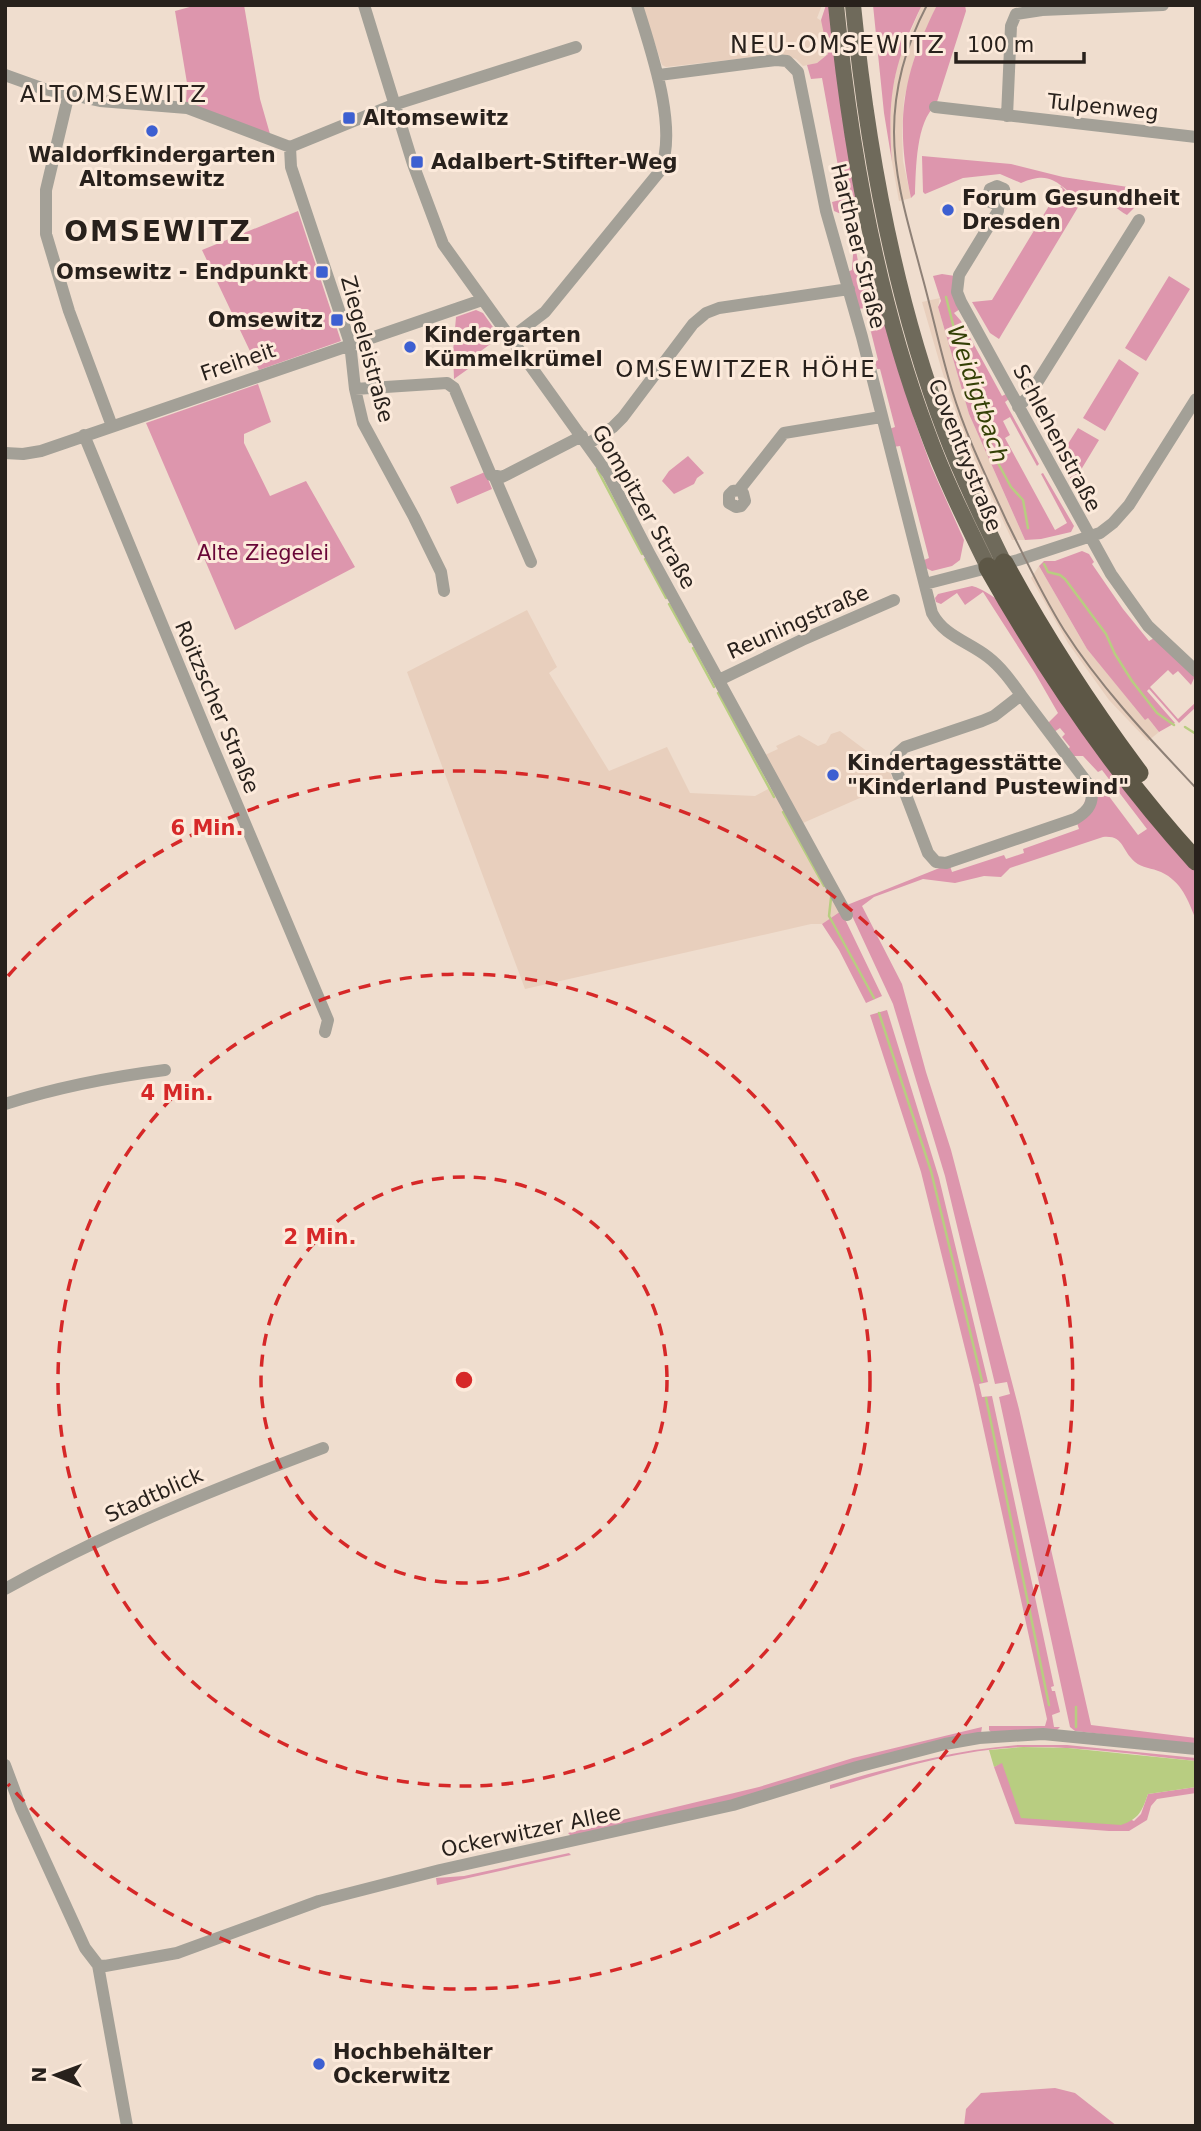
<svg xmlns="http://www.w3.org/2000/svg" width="1201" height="2131" font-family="'DejaVu Sans',sans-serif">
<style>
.built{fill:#e8cfbd}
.green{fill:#dd96ad}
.water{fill:#b8cd81}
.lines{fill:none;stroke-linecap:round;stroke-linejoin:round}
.stream{stroke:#b8cd81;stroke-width:2.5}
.minor{stroke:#a3a097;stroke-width:12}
.major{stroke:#6f6a5b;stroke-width:16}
.highway{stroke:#5d5746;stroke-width:19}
.tram{stroke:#8e8177;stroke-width:2}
.ring{fill:none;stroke:#d62828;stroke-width:3.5;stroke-dasharray:12 9}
.poi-dot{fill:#3d5fd1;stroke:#fceadb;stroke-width:2.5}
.labels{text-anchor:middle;stroke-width:6;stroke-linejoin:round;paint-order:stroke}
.street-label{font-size:21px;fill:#28211c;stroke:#fceadb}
.poi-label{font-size:21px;font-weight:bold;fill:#28211c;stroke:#fceadb;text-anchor:start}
.park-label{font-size:21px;fill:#690737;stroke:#fceadb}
.neighbourhood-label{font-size:23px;letter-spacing:2px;fill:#28211c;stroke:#fceadb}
.water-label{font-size:23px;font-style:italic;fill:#344006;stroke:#fceadb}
.quarter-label{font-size:24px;letter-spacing:2px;fill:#28211c;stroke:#fceadb}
.district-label{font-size:28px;font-weight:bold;letter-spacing:2px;fill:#28211c;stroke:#fceadb}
.centre{fill:#d62828;stroke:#fceadb;stroke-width:3.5}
.ring-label{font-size:21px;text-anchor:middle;font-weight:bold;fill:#d62828;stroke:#fceadb;stroke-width:6;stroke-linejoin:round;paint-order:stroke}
</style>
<rect width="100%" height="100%" fill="#efddce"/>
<path class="built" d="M642,5H822L817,18L823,22L828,54L817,63L803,66L796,59L781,54L666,67L662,65Z
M922,5H937L916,52L904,99L902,130L903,161L911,198L899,201L892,162L890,129L891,97L898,61Z
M940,298L938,307L969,414L1025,540H1012L966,441L942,371L922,302Z
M1039,566L1087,649L1145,719L1148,718L1159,732L1148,741L1109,700L1068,643L1031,578Z
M527,610L557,667L549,673L609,771L667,747L690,793L755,796L772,787L841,911L822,924H811L525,989L407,672Z
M840,731L888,767L894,783L803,823L765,755L778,749L776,746L799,735L818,746L826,743L831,734Z"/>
<path class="green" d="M197,5H244L260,99L270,134L186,102L187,83L175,11Z
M826,5H830L914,419L931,466L964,540L960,560L952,566L932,571L926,568L924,560L929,558L900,446L893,447L889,429L895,427L880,369H877L875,362L878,360L865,308L858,309L847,272L852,270L854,240L860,272L872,269L859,208L852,209L849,207L841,214L834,211L832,202L844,199L822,78L811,79L807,65L817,63L828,54L821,20Z
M873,5H922C893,64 887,97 892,162L884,113Z
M937,5H965L966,11L936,105C916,121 916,169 915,194L911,198C895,122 902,75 937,5Z
M922,156L1011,164L1063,177L1128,187L1124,194L1129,202L1142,204L1141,207H1135L1127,215C1122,213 1118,208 1113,206C1104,203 1095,207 1085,202C1058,189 1056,168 1021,183L1000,174L963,178L925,194L923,192Z
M1061,186L1080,204L999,339L990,333L972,302L992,300Z
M298,211L341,341L259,370L202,250Z
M942,274L955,276L960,309L954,313L961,321L1002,396L1006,394L1009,399L1005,402L1039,464L1037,466L1010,417L1003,421L1010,435L1005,438L1055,530L1067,523L1041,474L1043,473L1074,526L1071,532L1041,539L1025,540L969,414L938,307L941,301L933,276Z
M1169,276L1190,289L1146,361L1125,348Z
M476,310L483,313L500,337L474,356L478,362L454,379L453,352L456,317Z
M1119,359L1139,373L1105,431L1083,418Z
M258,384L271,422L244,434V443L270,496L306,481L355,567L235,630L146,423Z
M1078,428L1099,440L1073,483L1059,458Z
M688,456L704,473L697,478L694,484L674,494L662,481L669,471Z
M485,472L492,489L457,504L450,487Z
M1082,551L1089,554L1094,562L1092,564L1123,609L1149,641L1154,638L1195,676L1191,685L1178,671L1173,675L1168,670L1150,687L1178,719L1196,702V707L1179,723L1149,689L1147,691L1175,723L1159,732L1148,718L1145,720L1087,649L1039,566L1044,561H1055Z
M972,586C984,589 990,596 1001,601L1196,869V920C1188,900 1182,882 1161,872C1152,868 1142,868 1135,862C1121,850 1124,835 1103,837L1010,868L1001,877L984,876L955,883L923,879L874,897L862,906L902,984L926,1072L951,1150L1019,1409L1091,1725L1196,1738V1745L1075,1731L1070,1727L999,1397L1010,1394L1007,1382L995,1384L945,1176L893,1004L847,905L942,867L950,866L952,872L1004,855L1006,859L1024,853L1023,849L1079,829L1077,823L1092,782L1096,779L1138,835L1147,829L1102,770L1098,772L1083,756H1073L1068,749L1070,747L1062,737L1065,734L1060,728L1054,732L1048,723L1058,713L1035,673L983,592L965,605L957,593L941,604L936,602L935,598L938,594Z
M841,911L882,996L866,1003L839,950L822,924Z
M887,1010L939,1178L988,1382L979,1384L982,1397L992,1396L1054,1686L1051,1687L1052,1691H1055L1060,1712L1052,1715L1054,1727H1060L1056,1731L991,1732L989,1730V1726H1045L1047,1719L974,1385L921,1172L870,1015Z
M982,1727L981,1733L761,1794L572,1837L568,1833L759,1787L853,1758Z
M1018,1745H1067L1196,1758V1761C1139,1755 1081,1746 1024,1747C958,1749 893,1770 830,1789V1785C892,1767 953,1750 1018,1745Z
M1002,1762L1134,1821L1141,1814L1148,1794L1196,1787V1793L1157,1799L1151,1806L1147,1820L1129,1831H1109L1015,1824L994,1767Z
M569,1853L571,1855L437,1885L436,1878L464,1876Z
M1055,2088L1075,2093L1117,2126H964L966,2109L981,2093Z"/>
<path class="water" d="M1023,1747L1068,1748L1196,1761V1787L1148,1794C1142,1811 1139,1819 1121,1825L1021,1818L1002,1763L994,1767L989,1750Z"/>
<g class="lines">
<path class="stream" d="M946,297L959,348L971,377L970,386L981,419L998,463L1011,487L1023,500L1028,528
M597,469L642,554
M645,559L666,598
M1044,564L1048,572L1060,575L1065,579L1106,634L1115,654L1132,681L1157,713L1174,725
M669,604L690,642
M693,648L714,687
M718,693L774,797
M1185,727L1196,734
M783,812L824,886
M831,898L829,916L874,998
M879,1013L931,1171L982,1381
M986,1398L1049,1705
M1076,1727V1707"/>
<path class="minor" d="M364,5L413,164L443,244L608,474L649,553L847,915
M5,75L44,89L100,101L187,108L290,147L393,105L576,47
M659,75L776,60L787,61L798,72L826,211L862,337L932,613C944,636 967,641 988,657C1001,667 1011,681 1021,695
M69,93L46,190V234L69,311L112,426
M935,107L1196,137
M1007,116L1011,26L1016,14L1042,10L1163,5
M290,147L291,167L350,343L355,389L363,423L414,517L441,572L444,591
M998,205L990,202L988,196L990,189L997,186L1004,189L1006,198L1003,202L998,205V211L959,275L957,292L961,302L1111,574L1148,626L1196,671
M511,338L545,312L660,171C679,128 650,48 637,5
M355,389L447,383L454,388L491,475L502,477L582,436
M1018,407L1028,397L1139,220
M84,435L209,738L328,1020L325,1032
M588,444L613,427L623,417L693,324L706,313L719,308L849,289
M5,453L23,454L41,451L482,300
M495,478L531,562
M739,490L743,493L745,501L741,506L736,507L729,503V495L733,491L739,490L784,433L881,417
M925,584L1018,560L1100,533L1113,523L1129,505L1196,399
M719,680L802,640L894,600
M1021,695L1089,785C1096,801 1089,811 1075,819L946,863L936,862L928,853L896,769V755L905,747L982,721L994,716Z
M5,1104C58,1087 110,1077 165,1070
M5,1589C107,1532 214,1489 323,1448
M5,1765L21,1808L85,1948L98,1965L105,1966L177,1953L319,1901L440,1870L733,1805L857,1767L945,1744L979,1738L1043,1734L1196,1749
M98,1965L127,2126"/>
<path class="major" d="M836,5C850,145 877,299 927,431C944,478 966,522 988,567
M853,5C867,146 895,300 945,432C962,477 983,520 1004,563"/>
<path class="highway" d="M1004,563C1044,637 1089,706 1139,773
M988,567C1047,672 1115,772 1196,861"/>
<path class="tram" d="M927,5C906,45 894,87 894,132C894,180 909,226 921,272C932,311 940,351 952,390C966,436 987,478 1007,522C1025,558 1042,595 1064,630C1101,688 1149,738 1196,788"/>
</g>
<g class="ring">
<circle cx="464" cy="1380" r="203"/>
<circle cx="464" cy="1380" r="406"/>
<path d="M8 976A609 609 0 1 1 8 1784"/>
</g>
<g class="poi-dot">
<rect x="342" y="111" width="14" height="14" rx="3.5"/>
<circle cx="152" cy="131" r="7"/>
<rect x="410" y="155" width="14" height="14" rx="3.5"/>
<circle cx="948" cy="210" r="7"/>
<rect x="315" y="265" width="14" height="14" rx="3.5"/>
<rect x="330" y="313" width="14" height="14" rx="3.5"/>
<circle cx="410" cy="347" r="7"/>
<circle cx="833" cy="775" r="7"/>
<circle cx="319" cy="2064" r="7"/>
</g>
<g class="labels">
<g class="street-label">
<text transform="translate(1103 107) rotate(6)" y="7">Tulpenweg</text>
<text transform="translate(858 246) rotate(76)" y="7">Harthaer Straße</text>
<text transform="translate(367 349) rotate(75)" y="7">Ziegeleistraße</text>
<text transform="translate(238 362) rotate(-19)" y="7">Freiheit</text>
<text transform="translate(1057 438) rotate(62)" y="7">Schlehenstraße</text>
<text transform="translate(965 455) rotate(68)" y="7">Coventrystraße</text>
<text transform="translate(644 507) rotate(60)" y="7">Gompitzer Straße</text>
<text transform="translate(798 622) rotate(-24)" y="7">Reuningstraße</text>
<text transform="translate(217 707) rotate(67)" y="7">Roitzscher Straße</text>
<text transform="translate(154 1495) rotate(-24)" y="7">Stadtblick</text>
<text transform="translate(531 1831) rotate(-12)" y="7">Ockerwitzer Allee</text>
</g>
<g class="poi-label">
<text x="363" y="125">Altomsewitz</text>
<text x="152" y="162" text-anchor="middle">Waldorfkindergarten<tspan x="152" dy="24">Altomsewitz</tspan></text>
<text x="431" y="169">Adalbert-Stifter-Weg</text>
<text x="962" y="205">Forum Gesundheit<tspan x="962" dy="24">Dresden</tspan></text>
<text x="308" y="279" text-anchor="end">Omsewitz - Endpunkt</text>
<text x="323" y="327" text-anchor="end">Omsewitz</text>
<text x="424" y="342">Kindergarten<tspan x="424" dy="24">Kümmelkrümel</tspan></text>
<text x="847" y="770">Kindertagesstätte<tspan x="847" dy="24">"Kinderland Pustewind"</tspan></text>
<text x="333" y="2059">Hochbehälter<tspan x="333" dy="24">Ockerwitz</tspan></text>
</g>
<g class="park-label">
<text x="263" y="560">Alte Ziegelei</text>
</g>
<g class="neighbourhood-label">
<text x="114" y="102">ALTOMSEWITZ</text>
<text x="746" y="377">OMSEWITZER HÖHE</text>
</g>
<g class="water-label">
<text transform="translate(978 394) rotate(71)" y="8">Weidigtbach</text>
</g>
<g class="quarter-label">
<text x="838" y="53">NEU-OMSEWITZ</text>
</g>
<g class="district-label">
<text x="158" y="241">OMSEWITZ</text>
</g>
</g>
<circle cx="464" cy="1380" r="10" class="centre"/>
<g class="ring-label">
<text x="207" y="835">6 Min.</text>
<text x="177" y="1100">4 Min.</text>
<text x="320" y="1244">2 Min.</text>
</g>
<rect width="1201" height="2131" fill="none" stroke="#28211c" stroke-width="14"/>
<g transform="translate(56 2075) rotate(271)" stroke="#fceadb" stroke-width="5" paint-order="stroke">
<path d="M0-5L12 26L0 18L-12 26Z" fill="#28211c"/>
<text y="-10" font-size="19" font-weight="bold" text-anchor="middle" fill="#28211c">N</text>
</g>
<path d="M956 52v10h128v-10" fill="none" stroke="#28211c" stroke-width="3.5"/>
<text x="967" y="52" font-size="21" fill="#28211c" stroke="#fceadb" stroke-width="5" paint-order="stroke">100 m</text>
</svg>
